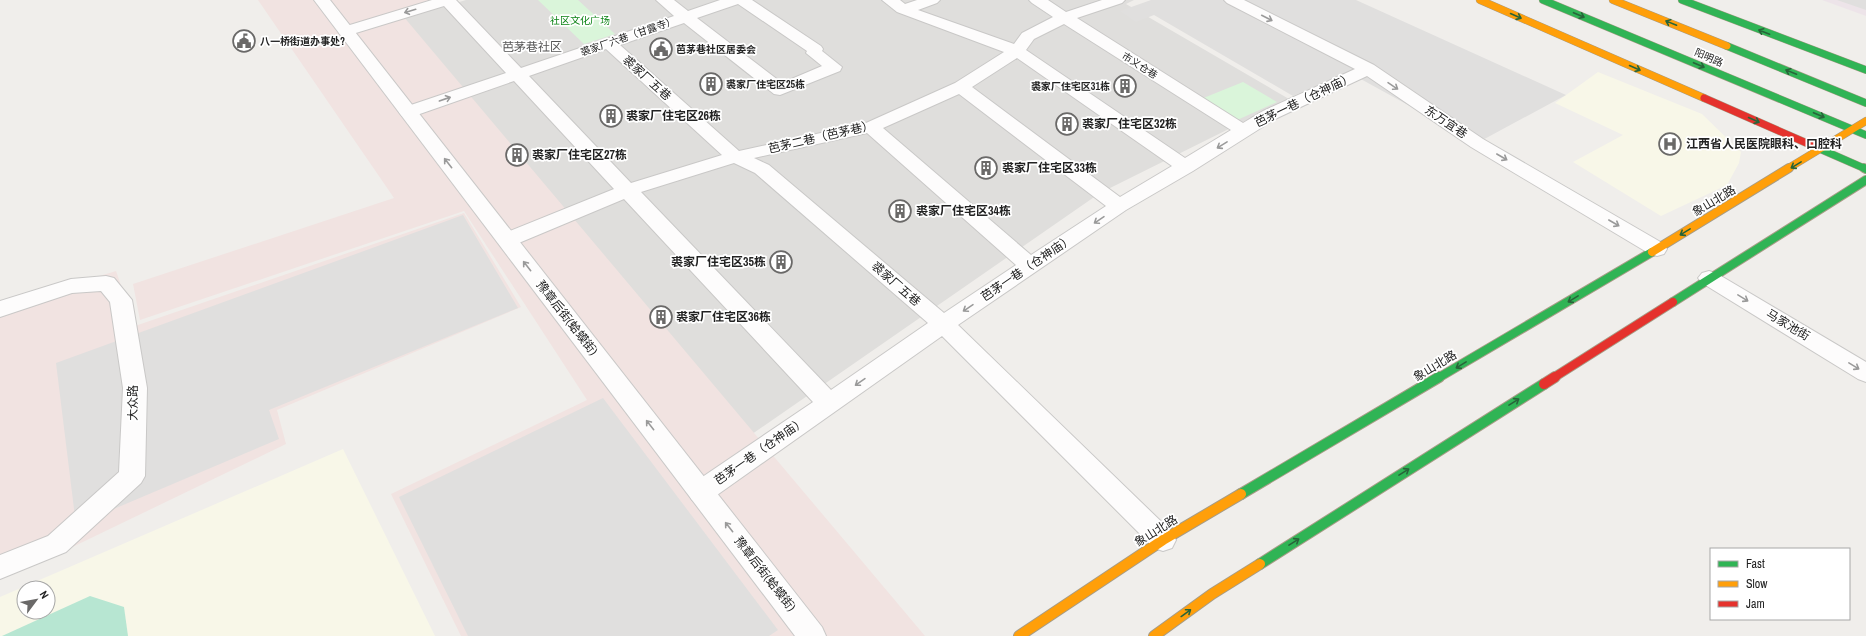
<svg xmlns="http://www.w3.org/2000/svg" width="1866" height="636" font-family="'Archivo Narrow','Noto Sans SC',sans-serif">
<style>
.residential{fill:#dfdedc}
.commercial{fill:#f1e3e1}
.industrial{fill:#ede4e9}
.education{fill:#f8f7e8;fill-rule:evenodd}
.park{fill:#daf5da}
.pitch{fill:#b7e6d2}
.parking{fill:#e0dfde}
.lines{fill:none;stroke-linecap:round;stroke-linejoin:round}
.lane-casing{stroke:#c9c8c7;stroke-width:2}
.street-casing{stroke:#c9c8c7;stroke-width:2}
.fast-far2-casing{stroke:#a79c86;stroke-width:8}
.fast-far1-casing{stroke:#a79c86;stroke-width:10}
.fast-casing{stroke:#a79c86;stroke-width:12}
.slow-far2-casing{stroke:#a79c86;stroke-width:8}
.slow-far1-casing{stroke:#a79c86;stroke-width:10}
.slow-casing{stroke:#a79c86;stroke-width:12}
.jam-far2-casing{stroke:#a79c86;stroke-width:8}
.jam-far1-casing{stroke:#a79c86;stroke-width:10}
.jam-casing{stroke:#a79c86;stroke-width:12}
.lane{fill:#fdfcfc;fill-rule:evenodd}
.street{fill:#fdfcfc;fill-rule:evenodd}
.fast-far2{stroke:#30b455;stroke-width:7}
.fast-far1{stroke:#30b455;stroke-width:8}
.fast{stroke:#30b455;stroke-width:10}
.slow-far2{stroke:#ff9f0a;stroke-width:7}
.slow-far1{stroke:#ff9f0a;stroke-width:8}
.slow{stroke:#ff9f0a;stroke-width:10}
.jam-far2{stroke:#e5322d;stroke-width:7}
.jam-far1{stroke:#e5322d;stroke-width:8}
.jam{stroke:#e5322d;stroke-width:10}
.oneway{stroke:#9a9a9a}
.oneway2{stroke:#286439}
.labels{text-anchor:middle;stroke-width:3.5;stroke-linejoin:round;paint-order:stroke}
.far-park-label{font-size:10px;fill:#0c8416;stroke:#fff}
.far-street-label{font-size:10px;fill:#222;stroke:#fff}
.far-poi-label{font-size:10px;font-weight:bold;fill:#222;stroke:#fff;text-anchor:start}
.far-quarter-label{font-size:12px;fill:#555;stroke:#fff}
.street-label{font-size:12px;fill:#222;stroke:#fff}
.poi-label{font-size:12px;font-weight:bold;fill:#222;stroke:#fff;text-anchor:start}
</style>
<rect width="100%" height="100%" fill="#f0eeeb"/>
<path class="residential" d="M466,0H1134L1126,4L1289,99L1100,193L719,457L369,29Z"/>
<path class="commercial" d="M258,0H432L398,10L925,636H461L391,494L587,400L464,211L140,320L133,284L394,198Z
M464,213L521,307L277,410L286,444L60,553L0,578V306L116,271L135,326Z"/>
<path class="industrial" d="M1822,0H1866V16Z"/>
<path class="education" d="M1598,72L1702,114L1741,152L1739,163L1727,185L1661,216L1573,162L1623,135L1555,103Z
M343,449L435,636H0V597ZM24,588H48V612H24Z"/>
<path class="park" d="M538,0H578L615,34L584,44Z
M1243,82L1277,102L1235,121L1201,99Z"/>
<path class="pitch" d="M90,596L124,607L128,636H2Z"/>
<path class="parking" d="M1151,0H1356L1566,95L1477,143L1348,72L1293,96L1154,15L1136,22L1120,11Z
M1837,0H1866V10Z
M463,215L518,308L269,410L279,439L76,525L56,363Z
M603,398L778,630L769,636H468L399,497Z"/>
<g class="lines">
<g class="lane-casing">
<path id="lane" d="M432,0H456L521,68L674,16L656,0H674L688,11L720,0H752L821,46L823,49L822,51L842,67L840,71L780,95L774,94L684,23L620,45L739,151L866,123L955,83L1004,52L897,12L882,0H900L905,4L917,0H940L937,3L918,10L1014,44L1022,33L1053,17L1032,3L1029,0H1048L1066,12L1102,0H1125L1122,3L1077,18L1243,123L1263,111L1355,69L1227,3L1224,0H1244L1374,65L1483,139L1664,244L1667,249L1664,254L1657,256L1650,254L1471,147L1367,76L1275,119L1193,171L1126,210L958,325L1172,532L1176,540L1172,548L1163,551L1154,548L942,336L710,500L701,503L692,500L688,492L692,484L813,402L624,199L514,245L507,247L500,245L497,240L500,235L614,189L514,81L414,116L408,117L402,116L399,112L402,108L506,73L444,6L346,36L340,34L338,31L340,28ZM738,4L807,51L806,53L822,66L782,83L697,18ZM1064,24L1231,130L1185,158L1026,50L1034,39ZM606,49L722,155L631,183L529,76ZM1017,58L1172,166L1120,197L972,87ZM959,94L1106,206L1031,255L883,128ZM867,133L1016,265L944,313L769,165L754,158ZM734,163L755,173L928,323L831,390L641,192Z
M1709,271L1716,273L1866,362V382L1858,379L1702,283L1698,278L1702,273Z
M106,276L114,278L132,300L147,388L145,476L141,483L66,552L0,579V555L48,536L119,472L123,388L110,302L101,291L72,293L0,317V301L71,279Z"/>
</g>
<g class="street-casing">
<path id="street" d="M314,0H330L822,627L826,636H795Z"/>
</g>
<g class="fast-far2-casing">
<path id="fast-far2" d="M1543,0L1866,135
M1682,0L1866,70
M1727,46L1866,103
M1811,145L1866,169"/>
</g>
<g class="fast-far1-casing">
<path id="fast-far1" d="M1864,168L1866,169
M1673,302L1866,180
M1438,378L1652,252"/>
</g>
<g class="fast-casing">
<path id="fast" d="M1241,494L1439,377
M1260,564L1544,384"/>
</g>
<g class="slow-far2-casing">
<path id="slow-far2" d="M1480,0L1704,98
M1613,0L1727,46
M1787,169L1866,121"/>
</g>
<g class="slow-far1-casing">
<path id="slow-far1" d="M1652,252L1789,168"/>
</g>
<g class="slow-casing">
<path id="slow" d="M1019,636L1163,540L1241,494
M1154,636L1212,594L1260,564"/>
</g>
<g class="jam-far2-casing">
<path id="jam-far2" d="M1704,98L1811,145"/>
</g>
<g class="jam-far1-casing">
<path id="jam-far1" d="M1553,378L1673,302"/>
</g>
<g class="jam-casing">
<path id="jam" d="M1544,384L1555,377"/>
</g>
<use href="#lane" class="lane"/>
<use href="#street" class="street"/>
<use href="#fast-far2" class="fast-far2"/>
<use href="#fast-far1" class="fast-far1"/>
<use href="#fast" class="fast"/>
<use href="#slow-far2" class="slow-far2"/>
<use href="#slow-far1" class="slow-far1"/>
<use href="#slow" class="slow"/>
<use href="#jam-far2" class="jam-far2"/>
<use href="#jam-far1" class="jam-far1"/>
<use href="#jam" class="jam"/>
</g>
<defs><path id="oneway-shaft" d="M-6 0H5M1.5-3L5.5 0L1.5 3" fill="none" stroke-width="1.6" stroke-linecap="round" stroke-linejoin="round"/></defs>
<g class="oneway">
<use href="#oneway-shaft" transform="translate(410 11) rotate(163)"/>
<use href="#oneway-shaft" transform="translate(1267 18) rotate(27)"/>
<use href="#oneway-shaft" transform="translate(1393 86) rotate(34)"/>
<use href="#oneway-shaft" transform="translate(445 99) rotate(-19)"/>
<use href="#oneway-shaft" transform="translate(1222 145) rotate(148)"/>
<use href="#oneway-shaft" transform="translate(1502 157) rotate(30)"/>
<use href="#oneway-shaft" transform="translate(448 163) rotate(-128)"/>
<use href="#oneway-shaft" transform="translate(1099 220) rotate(146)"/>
<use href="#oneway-shaft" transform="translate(1614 223) rotate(30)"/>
<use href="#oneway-shaft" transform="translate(527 266) rotate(-128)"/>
<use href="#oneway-shaft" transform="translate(1743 298) rotate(31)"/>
<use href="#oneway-shaft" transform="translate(968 308) rotate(146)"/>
<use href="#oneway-shaft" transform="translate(1854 366) rotate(31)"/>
<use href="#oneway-shaft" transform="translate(860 382) rotate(145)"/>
<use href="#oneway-shaft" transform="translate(650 425) rotate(-128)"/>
<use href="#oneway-shaft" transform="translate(729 527) rotate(-128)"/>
</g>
<g class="oneway2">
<use href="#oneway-shaft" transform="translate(1579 15) rotate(23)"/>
<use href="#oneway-shaft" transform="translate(1516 16) rotate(24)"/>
<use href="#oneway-shaft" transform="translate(1671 23) rotate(-158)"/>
<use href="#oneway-shaft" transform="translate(1764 32) rotate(-159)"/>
<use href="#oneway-shaft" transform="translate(1699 65) rotate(23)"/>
<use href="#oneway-shaft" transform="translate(1635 68) rotate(24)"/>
<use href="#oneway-shaft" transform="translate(1791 72) rotate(-158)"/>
<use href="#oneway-shaft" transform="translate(1819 115) rotate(23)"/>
<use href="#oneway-shaft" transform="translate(1754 120) rotate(24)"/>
<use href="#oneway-shaft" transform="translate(1796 165) rotate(149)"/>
<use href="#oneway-shaft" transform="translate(1685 232) rotate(149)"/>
<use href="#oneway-shaft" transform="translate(1573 299) rotate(149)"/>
<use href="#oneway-shaft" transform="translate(1461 365) rotate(149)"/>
<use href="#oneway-shaft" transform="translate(1514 402) rotate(-32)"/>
<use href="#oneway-shaft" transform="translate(1404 472) rotate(-32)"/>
<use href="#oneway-shaft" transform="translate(1294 542) rotate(-32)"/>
<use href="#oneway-shaft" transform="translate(1186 613) rotate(-36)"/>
</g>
<defs>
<g id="civic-ring" transform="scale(1.15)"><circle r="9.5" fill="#fff" stroke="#6a6968" stroke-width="1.5"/><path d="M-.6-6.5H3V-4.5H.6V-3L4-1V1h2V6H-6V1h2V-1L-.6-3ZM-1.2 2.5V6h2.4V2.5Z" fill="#6a6968"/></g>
<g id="building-ring" transform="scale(1.15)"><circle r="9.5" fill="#fff" stroke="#6a6968" stroke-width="1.5"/><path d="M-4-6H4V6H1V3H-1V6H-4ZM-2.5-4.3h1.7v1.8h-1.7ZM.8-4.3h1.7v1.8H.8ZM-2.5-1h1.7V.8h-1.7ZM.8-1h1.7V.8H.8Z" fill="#6a6968"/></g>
<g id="hospital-ring" transform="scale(1.15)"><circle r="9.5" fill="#fff" stroke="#6a6968" stroke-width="1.5"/><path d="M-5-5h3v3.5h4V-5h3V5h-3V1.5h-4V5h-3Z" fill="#6a6968"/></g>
</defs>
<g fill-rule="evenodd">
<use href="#civic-ring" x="244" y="41"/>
<use href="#civic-ring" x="661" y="49"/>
<use href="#building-ring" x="711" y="84"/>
<use href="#building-ring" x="1125" y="86"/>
<use href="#building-ring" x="611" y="116"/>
<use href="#building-ring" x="1067" y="124"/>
<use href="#hospital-ring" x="1670" y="144"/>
<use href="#building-ring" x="517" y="155"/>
<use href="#building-ring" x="986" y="168"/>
<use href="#building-ring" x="900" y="211"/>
<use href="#building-ring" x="781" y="262"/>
<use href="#building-ring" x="661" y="317"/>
</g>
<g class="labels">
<g class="far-park-label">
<text x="580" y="24">社区文化广场</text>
</g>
<g class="far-street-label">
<text transform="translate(628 36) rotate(-19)" y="4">裘家厂六巷（甘露寺）</text>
<text transform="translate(1709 57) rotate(23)" y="4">阳明路</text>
<text transform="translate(1140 65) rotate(32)" y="4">市义仓巷</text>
</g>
<g class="far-poi-label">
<text x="260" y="45">八一桥街道办事处?</text>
<text x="676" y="53">芭茅巷社区居委会</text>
<text x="726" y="88">裘家厂住宅区25栋</text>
<text x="1110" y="90" text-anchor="end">裘家厂住宅区31栋</text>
</g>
<g class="far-quarter-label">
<text x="532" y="51">芭茅巷社区</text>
</g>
<g class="street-label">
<text transform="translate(647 78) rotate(42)" y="4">裘家厂五巷</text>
<text transform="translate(1304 100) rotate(-26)" y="4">芭茅一巷（仓神庙）</text>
<text transform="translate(1446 122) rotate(34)" y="4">东万宜巷</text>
<text transform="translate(821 137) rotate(-13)" y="4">芭茅二巷（芭茅巷）</text>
<text transform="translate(1714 201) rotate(-31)" y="4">象山北路</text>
<text transform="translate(1027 268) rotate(-34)" y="4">芭茅一巷（仓神庙）</text>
<text transform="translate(896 284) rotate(41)" y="4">裘家厂五巷</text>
<text transform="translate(567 318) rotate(52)" y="4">豫章后街(蛤蟆街)</text>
<text transform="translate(1788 325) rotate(31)" y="4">马家池街</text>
<text transform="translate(1435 366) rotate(-31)" y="4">象山北路</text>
<text transform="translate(133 403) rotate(-90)" y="4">大众路</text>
<text transform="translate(760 451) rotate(-35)" y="4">芭茅一巷（仓神庙）</text>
<text transform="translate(1156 531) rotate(-32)" y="4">象山北路</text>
<text transform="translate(765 574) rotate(52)" y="4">豫章后街(蛤蟆街)</text>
</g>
<g class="poi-label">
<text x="626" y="120">裘家厂住宅区26栋</text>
<text x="1082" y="128">裘家厂住宅区32栋</text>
<text x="1686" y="148">江西省人民医院眼科、口腔科</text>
<text x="532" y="159">裘家厂住宅区27栋</text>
<text x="1002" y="172">裘家厂住宅区33栋</text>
<text x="916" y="215">裘家厂住宅区34栋</text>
<text x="766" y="266" text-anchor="end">裘家厂住宅区35栋</text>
<text x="676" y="321">裘家厂住宅区36栋</text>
</g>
</g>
<rect x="1710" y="548" width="140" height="72" fill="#ffffff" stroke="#a7a7a7"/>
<rect x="1718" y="561" width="20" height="6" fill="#30b455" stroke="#a7a7a7"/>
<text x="1746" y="568" font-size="12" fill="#222222">Fast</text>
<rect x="1718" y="581" width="20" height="6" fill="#ff9f0a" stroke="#a7a7a7"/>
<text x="1746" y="588" font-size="12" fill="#222222">Slow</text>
<rect x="1718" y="601" width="20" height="6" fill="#e5322d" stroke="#a7a7a7"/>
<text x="1746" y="608" font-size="12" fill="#222222">Jam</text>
<g transform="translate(36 600) rotate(58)"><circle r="19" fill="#ffffff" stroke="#a7a7a7"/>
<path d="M0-3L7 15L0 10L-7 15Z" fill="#6a6968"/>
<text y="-6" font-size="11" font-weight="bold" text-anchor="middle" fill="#222222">N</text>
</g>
</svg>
